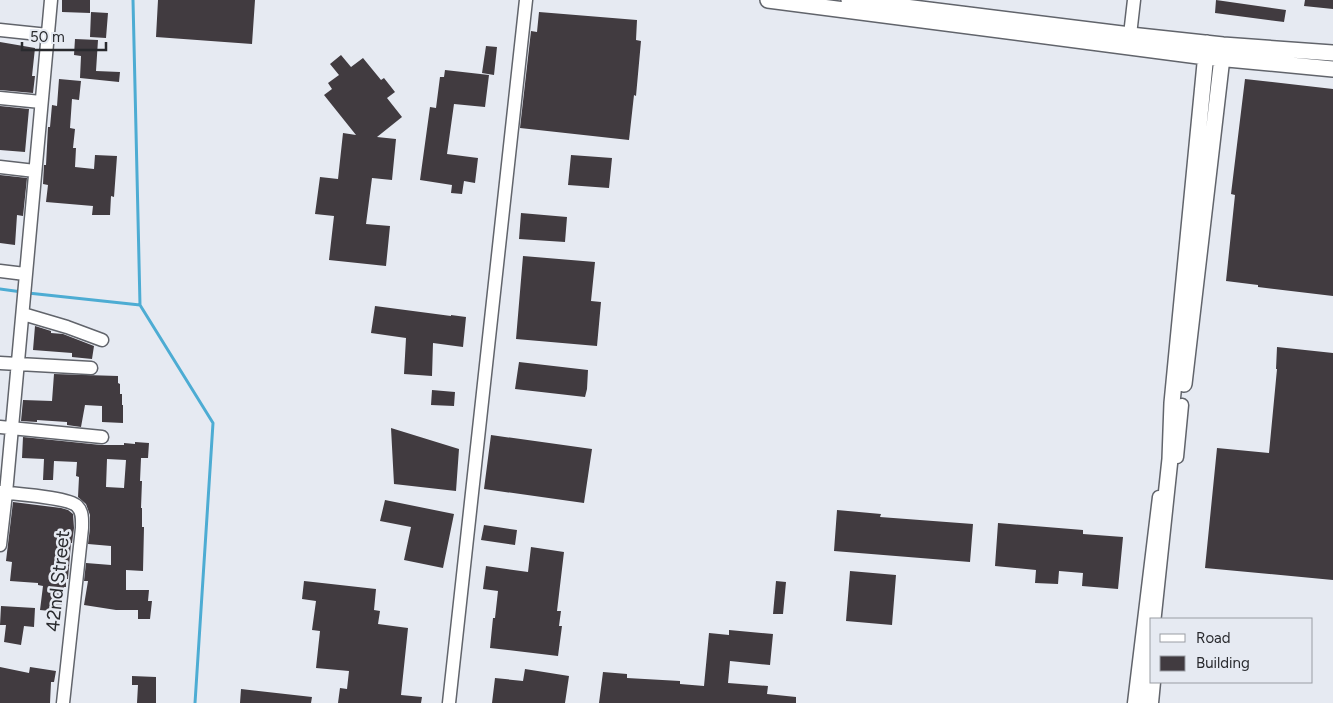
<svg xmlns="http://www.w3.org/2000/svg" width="1333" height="703" font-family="Figtree,sans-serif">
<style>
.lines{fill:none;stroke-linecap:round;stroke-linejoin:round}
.stream{stroke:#4dacd3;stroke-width:3}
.building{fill:#413b40;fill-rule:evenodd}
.minor-casing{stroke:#61646b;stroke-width:15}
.major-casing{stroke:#61646b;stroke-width:18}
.minor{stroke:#fff;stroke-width:12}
.major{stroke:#fff;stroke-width:15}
.labels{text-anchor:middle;stroke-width:5;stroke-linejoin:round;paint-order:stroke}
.street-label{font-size:19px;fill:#292a2e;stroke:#e6eaf2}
</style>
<rect width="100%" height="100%" fill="#e6eaf2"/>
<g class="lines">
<path class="stream" d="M133,0L140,305L213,423L195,703
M0,289L22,292
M28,293L140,305"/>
</g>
<path class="building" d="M62,0H90V13L62,12Z
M158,0H255L252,44L156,37Z
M1216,0L1286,10L1284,22L1215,13Z
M1305,0H1333V9L1304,6Z
M91,12L108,13L106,38L90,37Z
M539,12L637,20L636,40L641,41L636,96L634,95L629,140L520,128L531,31L537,32Z
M75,39L98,40L96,71L120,72L119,82L80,78L81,56L74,55Z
M0,42L35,48L32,76H35L33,93L0,90Z
M486,46L497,47L494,75L482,73Z
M341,55L351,67L363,58L381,80L384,78L395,92L387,98L402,117L377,137L396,139L392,180L372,178L366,224L390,226L386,266L329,260L334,216L315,214L320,177L338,179L343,133L356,135L324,95L332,89L328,83L339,75L330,64Z
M445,70L489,75L485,107L454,104L447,154L478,158L475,183L464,181L462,194L451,193L452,185L420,180L430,107L436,108L440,77H444Z
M59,79L81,81L79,100L72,99L70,128L75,129L73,148H76L75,167L94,169L95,155L117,156L114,197L111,196L110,215H92L93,206L46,202L48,185L43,184L44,165H46L48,127H50L52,105L57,106Z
M1245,79L1333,89V296L1258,287V285L1226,281L1235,195L1231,194Z
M0,106L29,109L25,152L0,150Z
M571,155L612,158L609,188L568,185Z
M0,175L27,178L23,216L17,215L15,245L0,243Z
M521,213L567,217L565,242L519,239Z
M523,256L595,262L591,301L601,302L597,346L516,339Z
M375,306L451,316V315L466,317L463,347L433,343L432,376L404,374L406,338L371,333Z
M35,326L51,331V333L63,334L94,346L92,359L72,357V353L33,350Z
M1277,347L1333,353V580L1205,568L1217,448L1269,453L1277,369H1276Z
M519,362L588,370L587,389L585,397L515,389Z
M54,374L118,376V383L120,384V394H122V405H123V423L102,422V406L85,405L81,427L67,425V422L37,420V422L21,421L23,400L52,401Z
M432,390L455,392L454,406L431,405Z
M391,428L459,449L456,491L394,484Z
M491,435L592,449L584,503L484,489Z
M23,437L101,445H124V443L135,444V442L149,443L148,458H141L140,481H142L141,508H142V527H144L143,571L126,570V590H149L148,601H152L150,619H138V610H116L84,605L88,581H84L86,563L111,565V546L88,544L90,528V515L86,504L78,497L79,477L76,476L77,462L54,461L53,480H43L44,459L22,458ZM107,459L126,460L124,488L106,487Z
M385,500L454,514L443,568L404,560L411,527L380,521Z
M13,502L61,508L68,510L73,514L74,528L72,543H71L68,579H66V587H64L61,612L40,610L43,586L38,585V583L10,581L12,562L6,561Z
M837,510L881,514L880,517L973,524L970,562L834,551Z
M998,523L1083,530V534L1123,537L1118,589L1082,586L1083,573L1059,571L1058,584L1035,583L1036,570L995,566Z
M484,525L517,530L515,545L481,540Z
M531,547L564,552L557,611H561L559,626H562L558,656L490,648L493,618H495L498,591L483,589L486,566L528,572Z
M850,571L896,575L892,625L846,621Z
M304,581L376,589L374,610L380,611L378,624L408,628L401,695L422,697L421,703H338L340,688L347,689L349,671L316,668L320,631L312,630L316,601L302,599Z
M776,581L786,582L783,614H773Z
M1,606L35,608L34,627L24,626L21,645L4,642L6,625H0Z
M729,630L773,634L770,665L730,661L728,683L768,686L767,694L796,697V703H599L603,672L627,674V678L680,681V684L704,686L709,633L729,635Z
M0,667L29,673L30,667L56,671L54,682H51L50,703H0Z
M525,669L569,676L565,703H492L495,678L523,681Z
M132,676L156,677V703H137L138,685H132Z
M241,689L312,697L311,703H240Z"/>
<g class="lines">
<g class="minor-casing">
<path id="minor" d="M0,30L48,35
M1130,35L1134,0
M0,98L41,102
M0,167L35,171
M0,271L25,274
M23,314L67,327L102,340
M0,363L91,368
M0,427L102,437
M1177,457L1182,405
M0,492C14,494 68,497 77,506C83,512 82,520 82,528L63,703
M0,545L6,493L51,0
M449,703L526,0
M1134,703L1159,497
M1152,703L1154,682"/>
</g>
<g class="major-casing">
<path id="major" d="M768,0L1206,57L1333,69
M849,0L1130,35L1223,45L1333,53
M1184,384L1223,49
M1153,619L1170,459L1172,403L1207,43
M1143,703L1152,627"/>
</g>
<use href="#minor" class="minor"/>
<use href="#major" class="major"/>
</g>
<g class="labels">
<g class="street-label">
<text transform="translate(57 581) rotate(-84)" y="7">42nd Street</text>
</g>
</g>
<rect x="1150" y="618" width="162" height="65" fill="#e6eaf2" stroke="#9a9da4"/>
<rect x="1160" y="634" width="25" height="8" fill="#ffffff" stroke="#9a9da4"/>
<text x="1196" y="643" font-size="15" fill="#292a2e">Road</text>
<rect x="1160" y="656" width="25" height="15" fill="#413b40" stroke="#9a9da4"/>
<text x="1196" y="668" font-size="15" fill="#292a2e">Building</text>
<path d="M22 42v8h84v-8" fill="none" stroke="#292a2e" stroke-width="2.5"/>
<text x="30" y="42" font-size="15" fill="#292a2e" stroke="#e6eaf2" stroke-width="4" paint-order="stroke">50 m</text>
</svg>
